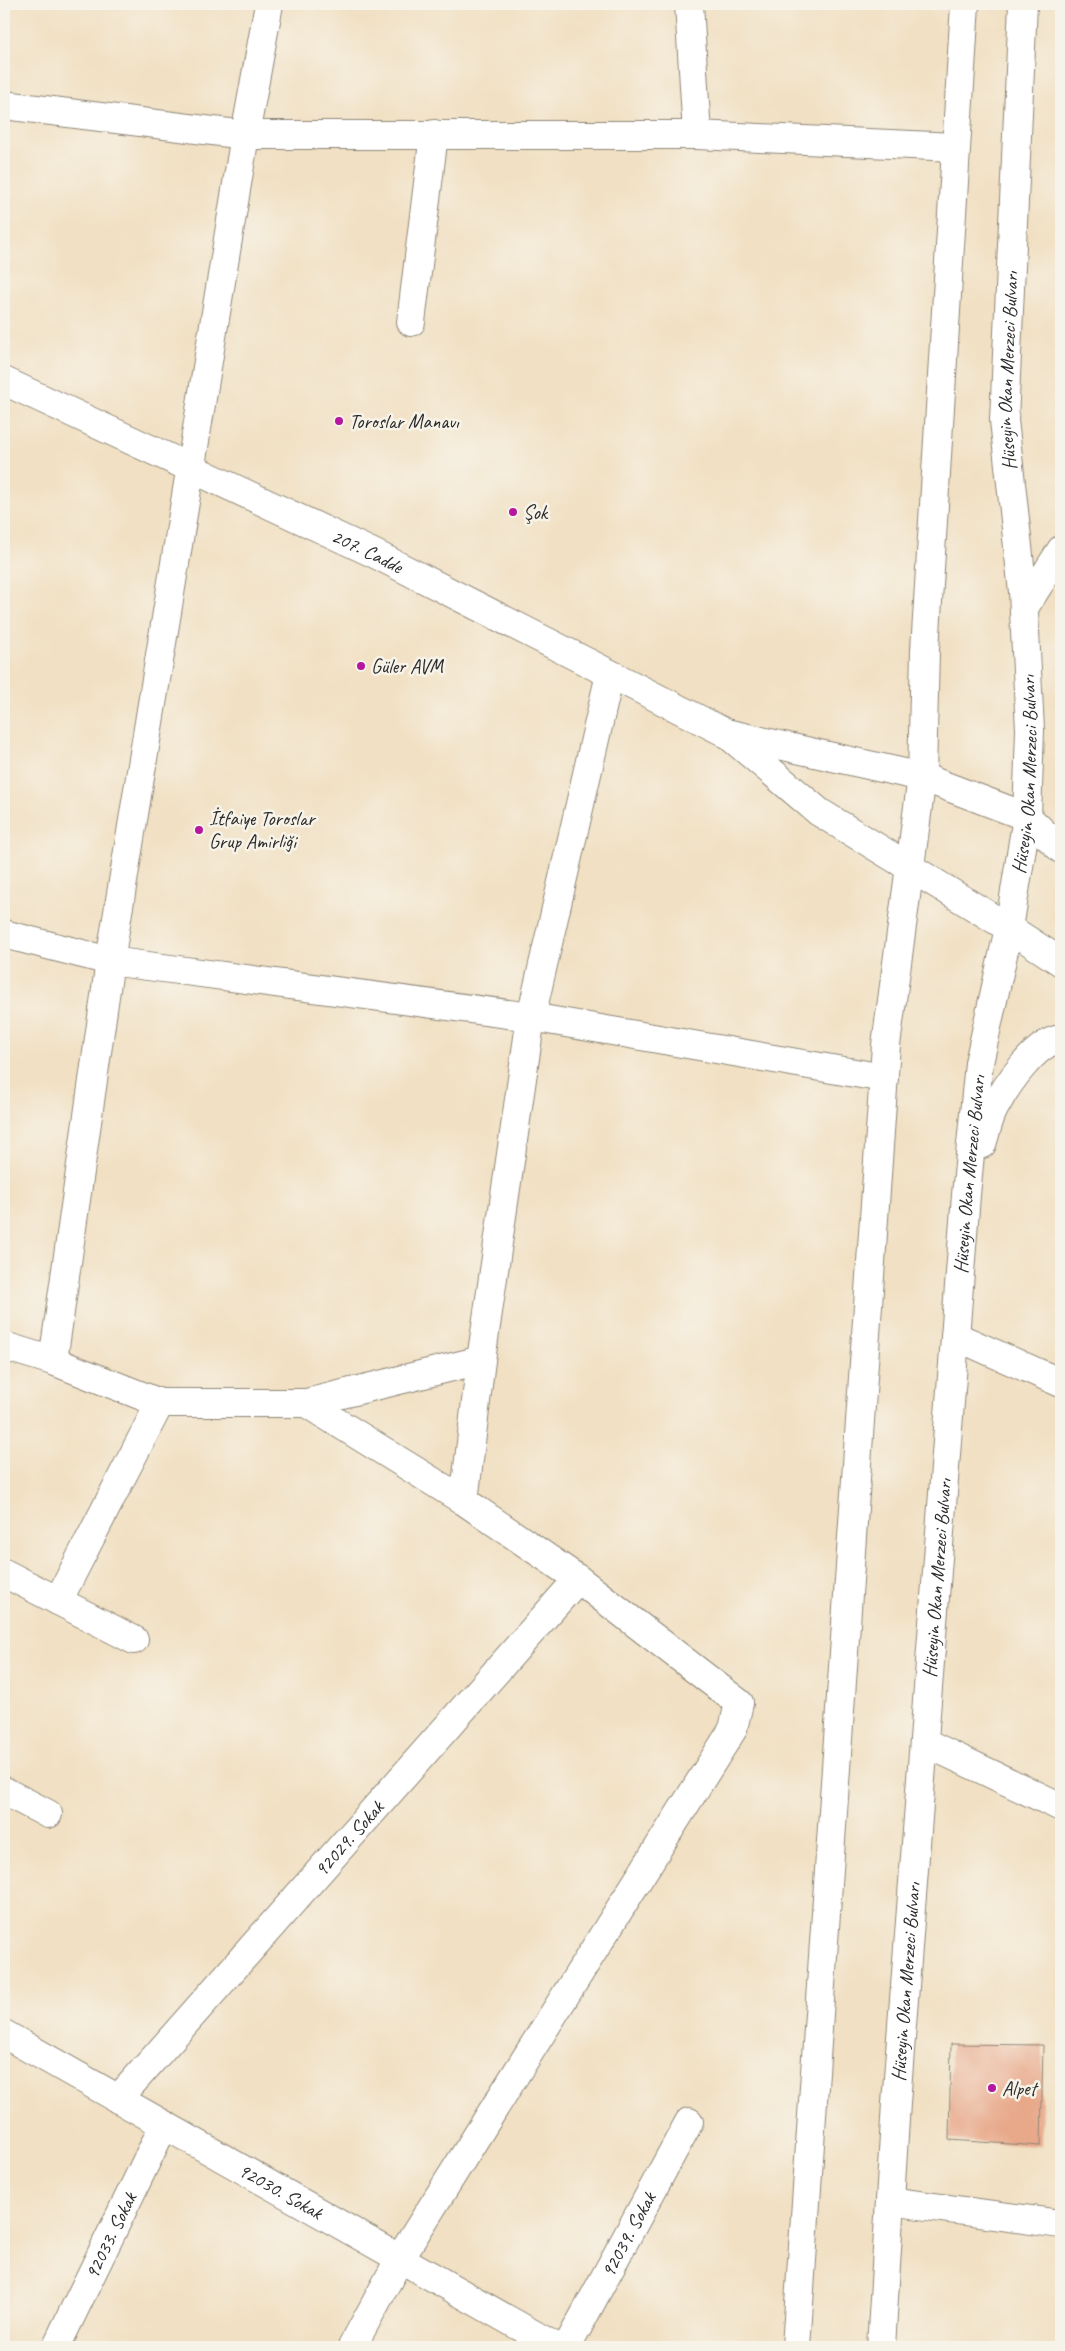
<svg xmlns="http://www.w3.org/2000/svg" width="1065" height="2351" font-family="Caveat,sans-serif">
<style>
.building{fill:#e8a98b}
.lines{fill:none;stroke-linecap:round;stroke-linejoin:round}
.minor-casing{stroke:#8e8677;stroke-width:30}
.tertiary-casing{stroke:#8e8677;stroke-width:30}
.secondary-casing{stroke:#8e8677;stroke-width:30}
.primary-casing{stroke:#8e8677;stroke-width:30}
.minor{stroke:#fff;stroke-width:28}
.tertiary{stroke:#fff;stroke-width:28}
.secondary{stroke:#fff;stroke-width:28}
.primary{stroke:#fff;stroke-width:28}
.poi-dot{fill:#b5179e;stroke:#f7f3e8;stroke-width:2}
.labels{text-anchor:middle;stroke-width:5;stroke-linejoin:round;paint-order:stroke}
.street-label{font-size:20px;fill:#2b2b2b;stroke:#f7f3e8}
.poi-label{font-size:20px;fill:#2b2b2b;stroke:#f7f3e8;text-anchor:start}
</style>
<rect width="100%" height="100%" fill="#f7f3e8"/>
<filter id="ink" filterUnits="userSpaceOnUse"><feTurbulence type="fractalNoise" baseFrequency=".02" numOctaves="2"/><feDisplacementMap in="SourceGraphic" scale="10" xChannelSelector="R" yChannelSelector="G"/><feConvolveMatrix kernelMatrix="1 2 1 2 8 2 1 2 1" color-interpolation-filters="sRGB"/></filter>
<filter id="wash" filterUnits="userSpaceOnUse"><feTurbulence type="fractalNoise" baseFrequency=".0096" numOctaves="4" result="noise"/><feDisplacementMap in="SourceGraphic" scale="20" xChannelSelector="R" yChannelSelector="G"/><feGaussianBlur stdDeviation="1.12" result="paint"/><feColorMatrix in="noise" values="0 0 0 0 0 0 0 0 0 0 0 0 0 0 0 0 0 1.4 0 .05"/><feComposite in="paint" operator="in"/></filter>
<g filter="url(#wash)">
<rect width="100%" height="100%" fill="#f1e0c3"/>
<g id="blocks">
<path class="building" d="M951,2044L1043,2045L1041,2146L949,2140Z"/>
</g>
</g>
<g filter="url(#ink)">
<use href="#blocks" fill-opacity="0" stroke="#8e8677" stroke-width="1"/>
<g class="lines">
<g class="minor-casing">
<g id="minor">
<path d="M689,4L697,135"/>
<path d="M4,105L245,135H697L955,147"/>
<path d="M411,322L434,134"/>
<path d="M1024,608L1061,550"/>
<path d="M4,934L110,961L531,1017L884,1078"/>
<path d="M955,1336L1061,1383"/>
<path d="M4,1346L53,1361L160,1403H306L481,1360"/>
<path d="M53,1361L110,961L245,135L269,4"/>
<path d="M306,1403L464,1501L578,1579L739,1703L733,1729L400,2258L352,2347"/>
<path d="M464,1501L481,1360L531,1017L610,674"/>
<path d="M4,1573L134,1640"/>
<path d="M58,1601L160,1403"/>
<path d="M924,1742L1061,1807"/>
<path d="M4,1791L48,1814"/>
<path id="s1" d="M4,2034L556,2347"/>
<path id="s2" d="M118,2099L578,1579"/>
<path d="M890,2201L1061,2224"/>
<path id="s3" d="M56,2347L164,2125"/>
<path id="s4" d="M567,2347L689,2122"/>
</g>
</g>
<g class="tertiary-casing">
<g id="tertiary">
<path id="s5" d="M4,381L375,554L726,733"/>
</g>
</g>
<g class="secondary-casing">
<path id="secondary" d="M1027,817L1061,849
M1009,928L1061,962"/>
</g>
<g class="primary-casing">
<g id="primary">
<path d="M726,733L819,812L1009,928"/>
<path d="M730,734L922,777L1027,817"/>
<path d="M982,1144C986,1132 989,1117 995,1107C1006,1086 1036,1041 1061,1039"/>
<path d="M796,2347L886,1045L922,777L925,650L965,4"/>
<path id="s6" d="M881,2347L896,2103L966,1195L979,1063L1009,928L1027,817L1030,730L1023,592L1004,420L1023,4"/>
</g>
</g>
<use href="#minor" class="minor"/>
<use href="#tertiary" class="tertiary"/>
<use href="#secondary" class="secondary"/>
<use href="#primary" class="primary"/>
</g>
</g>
<g class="poi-dot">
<circle cx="339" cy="421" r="5"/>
<circle cx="513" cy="512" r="5"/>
<circle cx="361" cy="666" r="5"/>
<circle cx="199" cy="830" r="5"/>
<circle cx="992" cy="2088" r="5"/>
</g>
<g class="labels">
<g class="street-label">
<text dy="7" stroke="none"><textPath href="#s6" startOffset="1986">Hüseyin Okan Merzeci Bulvarı</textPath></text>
<text dy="7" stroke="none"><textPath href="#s5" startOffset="401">207. Cadde</textPath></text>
<text dy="7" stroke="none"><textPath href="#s6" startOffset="1581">Hüseyin Okan Merzeci Bulvarı</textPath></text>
<text dy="7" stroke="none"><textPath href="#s6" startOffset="1176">Hüseyin Okan Merzeci Bulvarı</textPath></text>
<text dy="7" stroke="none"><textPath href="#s6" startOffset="771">Hüseyin Okan Merzeci Bulvarı</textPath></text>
<text dy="7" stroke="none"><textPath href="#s2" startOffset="348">92029. Sokak</textPath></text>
<text dy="7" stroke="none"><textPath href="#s6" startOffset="366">Hüseyin Okan Merzeci Bulvarı</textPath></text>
<text dy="7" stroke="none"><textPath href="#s1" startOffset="318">92030. Sokak</textPath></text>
<text dy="7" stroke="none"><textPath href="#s4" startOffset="128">92039. Sokak</textPath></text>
<text dy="7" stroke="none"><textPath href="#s3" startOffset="124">92033. Sokak</textPath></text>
</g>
<g class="poi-label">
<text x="349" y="428">Toroslar Manavı</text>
<text x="523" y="519">Şok</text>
<text x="371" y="673">Güler AVM</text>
<text x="209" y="825">İtfaiye Toroslar<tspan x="209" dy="23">Grup Amirliği</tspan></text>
<text x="1002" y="2095">Alpet</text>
</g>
</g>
<rect width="1065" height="2351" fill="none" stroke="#f7f3e8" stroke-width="20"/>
</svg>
